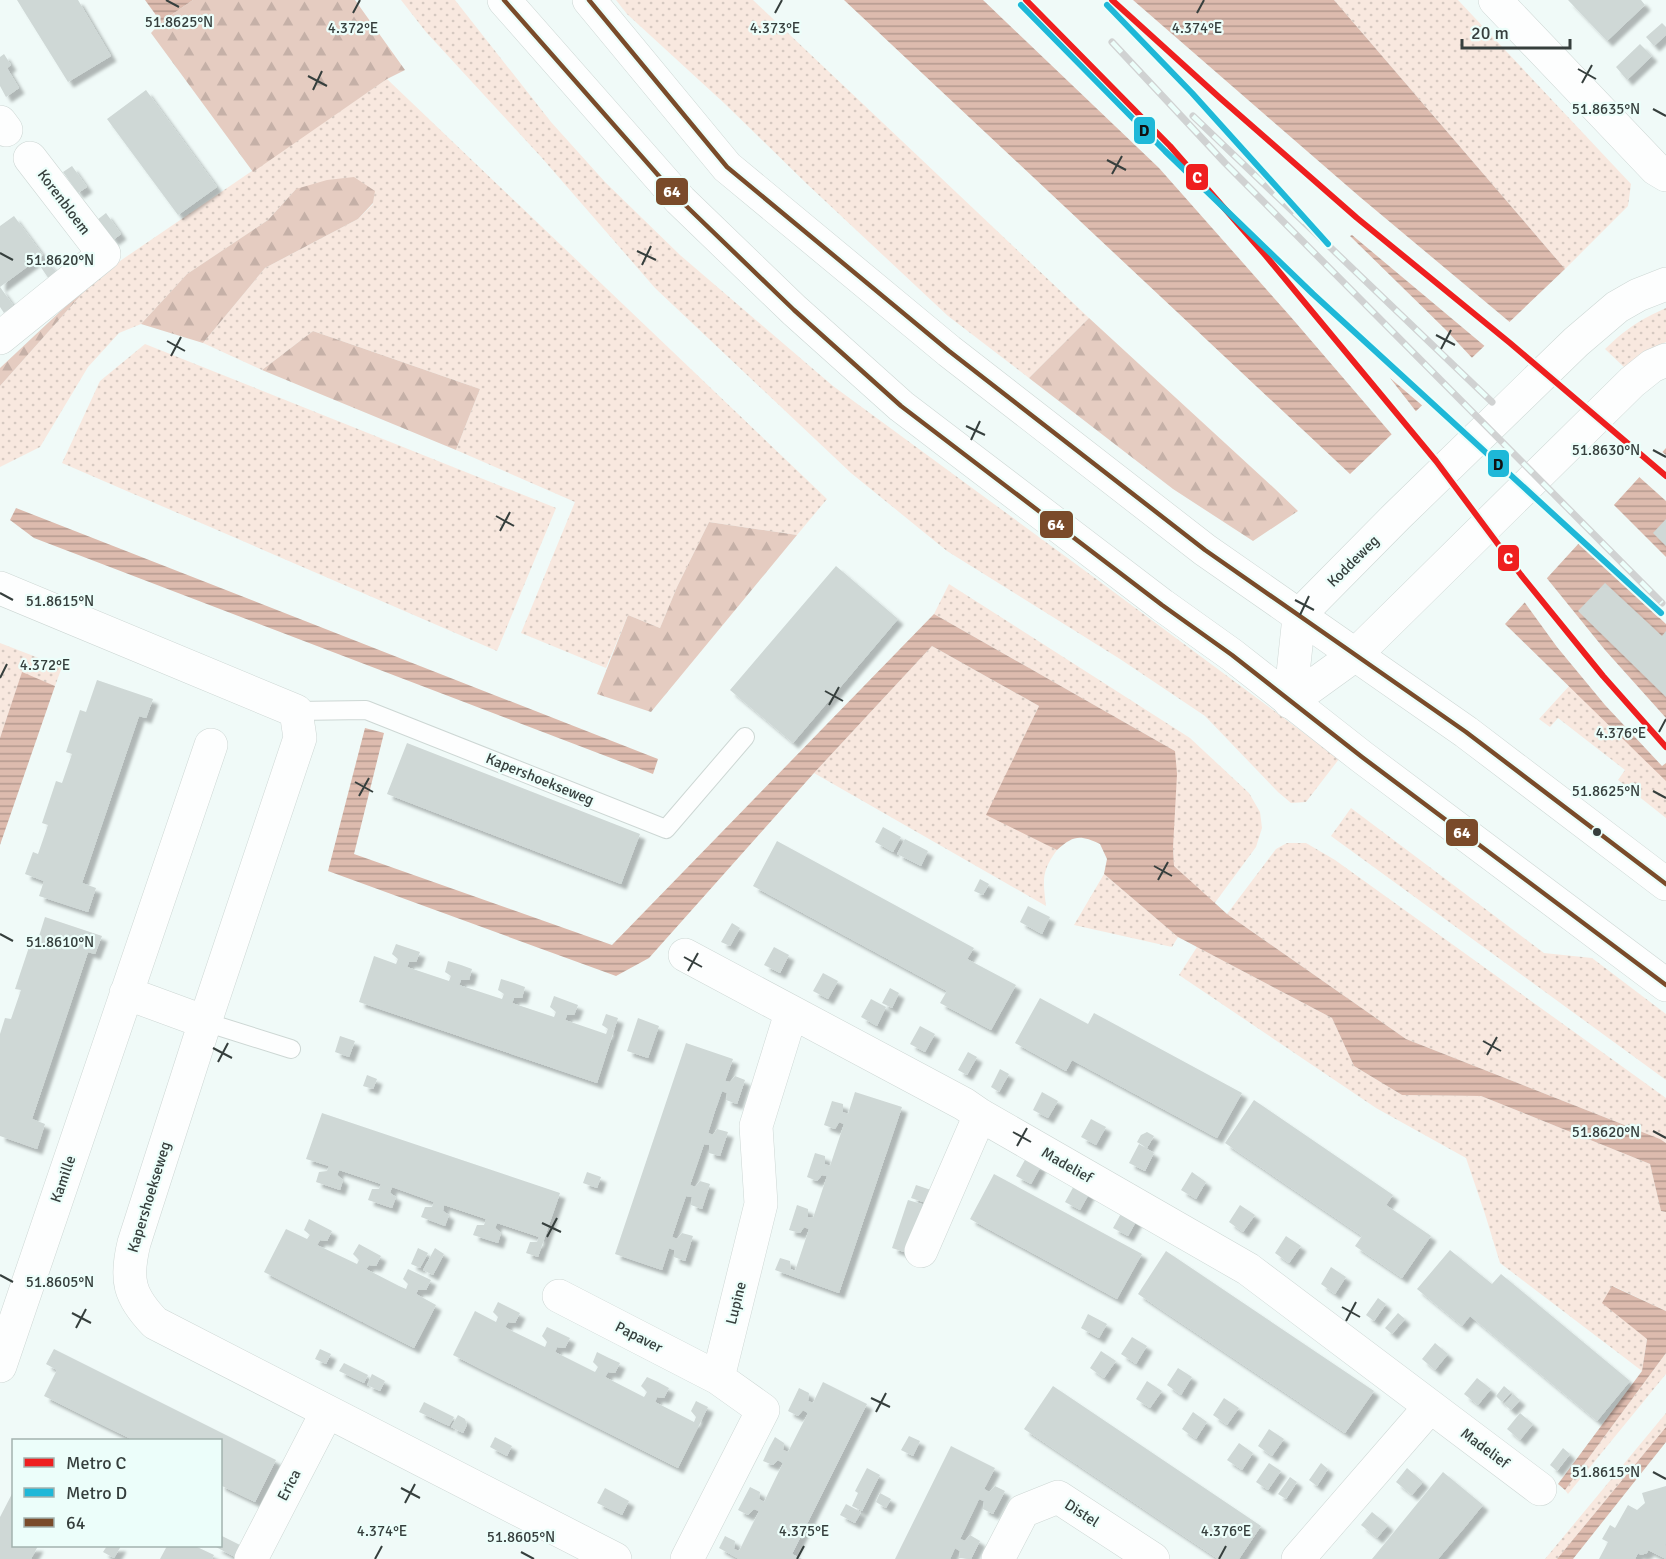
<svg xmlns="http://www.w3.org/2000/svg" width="1666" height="1559" font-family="Signika,sans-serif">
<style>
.green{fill:url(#green-dots)}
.forest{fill:url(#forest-firs)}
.water{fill:url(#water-rules)}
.pier{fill:#f0faf8}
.building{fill:#cfd8d6;filter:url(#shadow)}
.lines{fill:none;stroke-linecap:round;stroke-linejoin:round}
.service-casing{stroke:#cdd7d4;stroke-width:20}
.minor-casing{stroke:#cdd7d4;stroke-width:34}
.primary-casing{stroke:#cdd7d4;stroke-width:34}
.service{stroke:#fdfefe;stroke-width:18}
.minor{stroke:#fdfefe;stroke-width:33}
.primary{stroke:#fdfefe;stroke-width:33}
.rail-casing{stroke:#d0d2d2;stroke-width:7}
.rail{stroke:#ecfefa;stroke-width:4.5;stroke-dasharray:14;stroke-linecap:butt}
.bus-1-casing{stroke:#ecfefa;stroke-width:9}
.bus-1{stroke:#7a4b2a;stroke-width:4.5}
.metro-1-casing{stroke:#ecfefa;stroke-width:10}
.metro-2-casing{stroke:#ecfefa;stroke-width:10}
.metro-1{stroke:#ef1f1f;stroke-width:6}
.metro-2{stroke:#1eb8d8;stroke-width:6}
.ticks{fill:none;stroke:#363f3d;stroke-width:2}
.bus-dot{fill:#363f3d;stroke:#ecfefa;stroke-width:2}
.labels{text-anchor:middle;stroke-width:4.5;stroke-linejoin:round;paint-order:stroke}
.street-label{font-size:15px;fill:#363f3d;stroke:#ecfefa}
.ticks-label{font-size:15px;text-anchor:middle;fill:#363f3d;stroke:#ecfefa;stroke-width:4.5;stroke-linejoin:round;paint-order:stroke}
.line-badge{stroke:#ecfefa;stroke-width:2}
.badge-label{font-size:16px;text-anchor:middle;font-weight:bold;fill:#fff}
.pale-badge-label{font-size:16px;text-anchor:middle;font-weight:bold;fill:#111}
</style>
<defs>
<pattern id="green-dots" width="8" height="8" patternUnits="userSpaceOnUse" patternTransform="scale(1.5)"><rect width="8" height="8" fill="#f8e8df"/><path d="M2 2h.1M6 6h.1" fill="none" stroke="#d5c8c0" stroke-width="1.8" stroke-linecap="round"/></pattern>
<pattern id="forest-firs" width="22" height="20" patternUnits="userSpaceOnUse" patternTransform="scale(1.5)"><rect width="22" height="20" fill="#e5ccc1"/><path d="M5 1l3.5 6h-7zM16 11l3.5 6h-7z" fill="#c5b0a7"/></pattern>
<pattern id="water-rules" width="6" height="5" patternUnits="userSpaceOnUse" patternTransform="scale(1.5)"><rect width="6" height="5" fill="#ddbbae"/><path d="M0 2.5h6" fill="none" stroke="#b4998f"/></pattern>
<filter id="shadow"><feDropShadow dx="5.5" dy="5.5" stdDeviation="1.5" flood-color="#0004"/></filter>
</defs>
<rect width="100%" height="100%" fill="#f0faf8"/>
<path class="green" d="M401,0H455L551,122L605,182L680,255L833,386L1099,581L1339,759L1306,802L1291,803L1278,792L1205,716L1120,659L947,551L851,473L655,288L542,158L426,32Z
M616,0H753L1089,318L1029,378L948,316L807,184L724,103L627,14Z
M1334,0H1458L1631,184L1628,206L1565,269Z
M387,79L827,499L797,535L709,522L677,587L660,628L628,615L606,668L521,633L575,502L456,450L480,389L313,331L262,370L203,343L265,268L358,219L373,204L374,191L296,189L268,220L187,274L141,324L119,333L88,367L40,447L0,467V386L98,276Z
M1666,308V342L1642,355L1625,368L1605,349C1626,329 1639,320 1666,308Z
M145,344L556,508L497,651L62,463L100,381Z
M949,584L1190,738L1249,793L1260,812L1262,828L1256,847L1214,904L1174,866L1173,848L1175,751L934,614Z
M0,643L62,667L55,686L22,673L0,738Z
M932,646L1039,706L987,814L1057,850C1041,872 1043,880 1046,906L814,773Z
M1581,673L1666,776V818L1618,780L1625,770L1558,718L1550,727L1539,719Z
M1351,808L1544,953L1592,958L1666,1014V1080L1331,836Z
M1287,843H1306L1335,860L1666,1098V1143L1660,1139L1406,1039L1227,914L1276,849Z
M1104,874L1178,937L1172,947L1074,925Z
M1197,947L1332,1018L1354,1066L1402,1095L1481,1096L1650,1164L1661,1211L1666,1212V1311L1613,1286L1647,1338L1642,1371L1500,1263L1485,1214L1466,1158L1376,1108L1179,975Z
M1666,1353V1374L1568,1494L1565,1490Z
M1666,1413V1427L1557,1559H1545Z"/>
<path class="forest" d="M193,0H355L405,70L387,79L253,172L151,33L161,22Z
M354,177L375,191L373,203L358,219L265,268L203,343L141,324L187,274L268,220L296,189L327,180Z
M98,276L0,386V368Z
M1089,318L1274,488L1298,511L1253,541L1173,489L1029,378Z
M313,331L480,389L456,450L262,370Z
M709,522L797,535L651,712L597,694L628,615L660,628L677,587Z"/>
<path class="water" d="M145,0H193L161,22Z
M844,0H1334L1565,269L1350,474Z
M1666,448V781L1505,624Z
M16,508L658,759L653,774L34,538L10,520Z
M934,614L1175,751L1177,774L1173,848L1174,866L1227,914L1406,1039L1660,1139L1666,1143V1212L1661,1211L1650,1164L1481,1096L1402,1095L1354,1066L1332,1018L1178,937L1104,874L1107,859L1100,844C1080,835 1074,835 1057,850L986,815L1039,706L932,646L814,773L649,958L616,976L328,871L365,728L384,733L354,854L612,945Z
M22,672L55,686L0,845V738Z
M1612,1286L1666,1311V1353L1565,1490L1558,1484L1642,1371L1647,1339L1602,1303Z
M1666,1427V1442L1573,1559H1557Z"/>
<path class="pier" d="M983,0H1133L1360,197L1512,324L1487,348L1352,235L1350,236L1446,330L1474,360L1424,407L1390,378L1418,414L1394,437L1290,316L1159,168Z
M1660,450L1666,455V501L1637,475Z
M1612,503L1666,557V624L1577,541Z
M1545,576L1605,650L1666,718V763L1662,766L1605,705L1557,647L1523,600Z"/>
<path class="building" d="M17,0H78L111,56L68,82Z
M1568,0H1641L1645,5L1607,41Z
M1662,23L1666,27V35L1654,46L1646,37Z
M1640,44L1652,56L1627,80L1616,67Z
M4,54L11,65L7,68L19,88L6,97L0,86V57Z
M146,90L217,187L178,215L107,119Z
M72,166L87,187L78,193L63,172Z
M106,213L121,234L113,240L97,220Z
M14,216L43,255L0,287V226Z
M47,261L57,273L49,279L40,266Z
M0,287L13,305L4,313L0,307Z
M1666,519V546L1653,533Z
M836,566L898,619L793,743L730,690Z
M1605,583L1662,636L1666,631V697L1578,611Z
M97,680L153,699L146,718L139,716L82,883L96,888L88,912L39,896L44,881L25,874L33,852L38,854L48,825L42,823L56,781L62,783L72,754L66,752L80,710L86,712Z
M407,743L640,834L621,884L387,794Z
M883,827L901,837L893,852L875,842Z
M905,839L928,851L921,866L897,854Z
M777,841L974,948L967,959L1016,985L991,1030L940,1003L947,991L753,886Z
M980,879L989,884L983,895L974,891Z
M1028,906L1050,917L1042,934L1020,922Z
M45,917L102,936L95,954L88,952L32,1119L45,1124L37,1149L0,1136V1034L5,1018L11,1019L21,990L15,989L29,947L35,949Z
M732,923L740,928L730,946L721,942Z
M396,944L420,952L416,962H409L407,967L449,981L451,976L445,972L448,961L461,965L472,969L469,980H461L459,985L502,999L504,994L498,990L501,979L514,983L525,987L522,998H514L512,1003L554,1017L556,1012L550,1007L554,996L578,1005L574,1015H567L565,1020L606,1034L608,1029L602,1025L606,1014L618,1018L597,1083L359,1002L374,956L396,964L398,959L392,954Z
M774,947L789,955L780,973L764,965Z
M823,973L838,981L828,999L813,991Z
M890,988L899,993L892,1008L882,1003Z
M1040,998L1088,1024L1094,1013L1242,1093L1217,1138L1072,1060L1066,1071L1015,1043Z
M871,999L886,1007L877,1026L861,1017Z
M638,1018L659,1026L648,1058L627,1051Z
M920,1026L935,1034L925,1052L910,1044Z
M340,1036L355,1041L349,1057L335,1052Z
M686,1043L733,1059L725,1081L730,1082L735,1076L745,1080L737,1104L726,1100L727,1093L722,1091L715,1111L708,1133L713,1135L717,1129L728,1132L720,1156L709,1153V1145L704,1144L690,1185L695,1187L700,1181L710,1184L702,1209L691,1205L692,1197L686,1196L679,1216L672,1237L677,1239L682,1233L693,1236L685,1261L674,1257V1250L669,1248L662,1270L615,1254Z
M968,1052L977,1057L967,1075L958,1070Z
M1000,1069L1009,1074L999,1092L991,1087Z
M367,1075L377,1079L373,1089L363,1086Z
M855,1092L902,1107L839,1293L775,1270L780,1258L790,1261L791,1269L795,1271L809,1229L804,1227L800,1233L789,1230L797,1205L808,1209V1217L813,1218L827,1176L822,1175L817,1181L807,1177L815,1153L825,1156V1164L830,1166L844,1124L839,1122L835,1129L824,1125L832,1101L843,1104V1112L848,1114Z
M1042,1092L1058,1101L1048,1118L1033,1110Z
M1254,1100L1393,1195L1386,1205L1431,1236L1402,1278L1355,1246L1362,1236L1225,1143Z
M322,1113L560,1193L538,1257L526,1253L530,1242H537L539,1237L497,1223L495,1228L501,1233L498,1243L473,1235L477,1225H484L486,1219L444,1205L443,1211L449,1215L445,1226L421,1217L425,1207H432L434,1202L392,1187L390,1193L396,1197L392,1208L368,1200L372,1189H379L381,1184L339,1170L337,1175L343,1180L340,1190L316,1182L319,1172L327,1171L329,1166L306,1159Z
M1091,1119L1106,1127L1096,1145L1081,1137Z
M1147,1132L1154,1136L1147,1148L1137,1142L1141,1135Z
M1139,1144L1154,1153L1145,1171L1129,1163Z
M1026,1158L1041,1166L1031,1184L1016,1176Z
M587,1172L601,1177L597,1188L583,1183Z
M1192,1172L1206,1182L1196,1199L1181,1190Z
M994,1174L1142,1254L1117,1299L970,1219Z
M1075,1184L1090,1192L1080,1210L1065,1202Z
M916,1185L931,1190L926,1203L911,1198Z
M908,1200L925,1205L910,1254L892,1248Z
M1240,1205L1255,1215L1243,1232L1229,1222Z
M1123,1210L1138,1218L1128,1236L1113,1228Z
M309,1219L332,1231L327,1241L320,1240L317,1245L357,1264L359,1260L353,1254L359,1244L381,1256L376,1266L369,1265L366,1269L399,1286L406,1289L408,1284L403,1279L408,1269L431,1280L426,1290H418L416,1294L436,1305L414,1348L264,1272L286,1229L307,1239L310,1235L304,1230Z
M1286,1236L1301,1246L1289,1263L1275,1253Z
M418,1248L428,1253L420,1268L411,1264Z
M435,1248L444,1254L433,1275L423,1270Z
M1450,1250L1492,1284L1501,1274L1630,1381L1597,1421L1470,1316L1462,1326L1417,1289Z
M1166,1251L1374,1391L1345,1433L1138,1294Z
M1331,1267L1346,1277L1335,1294L1321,1284Z
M1378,1298L1386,1304L1374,1321L1366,1315Z
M498,1302L520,1313L515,1323L508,1322L505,1327L512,1331L545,1347L547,1342L542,1336L547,1327L570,1338L565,1348L557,1347L555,1352L595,1372L598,1367L593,1362L597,1352L609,1358L620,1363L615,1373L608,1372L605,1377L644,1397L647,1392L641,1386L647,1377L658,1382L669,1388L664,1398L657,1397L655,1402L694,1422L696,1417L691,1411L696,1401L708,1407L678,1468L453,1355L475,1311L496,1322L498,1317L493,1312Z
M1398,1313L1405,1319L1392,1334L1385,1328Z
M1088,1314L1107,1324L1099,1338L1081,1328Z
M1132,1337L1147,1346L1136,1364L1121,1354Z
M1435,1343L1448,1354L1435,1370L1422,1359Z
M54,1349L276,1460L255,1502L220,1485V1440H133L44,1396L57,1370L46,1364Z
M320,1349L331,1354L326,1364L315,1359Z
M1101,1351L1116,1361L1104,1378L1090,1368Z
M344,1363L368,1375L364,1383L339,1371Z
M1178,1368L1192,1377L1181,1395L1167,1385Z
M372,1374L385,1381L380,1391L367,1385Z
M1477,1378L1491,1389L1478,1405L1464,1394Z
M1147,1381L1162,1391L1150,1408L1136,1399Z
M823,1382L867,1404L792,1554L802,1559H739L719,1548L725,1536L735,1541L734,1549L739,1551L759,1511L754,1509L748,1515L738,1510L750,1487L760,1492L759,1499L764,1502L783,1463L778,1460L773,1465L763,1461L769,1448L775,1437L784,1443L783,1450L788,1452L808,1413L803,1410L798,1416L788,1411L799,1388L809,1393L808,1401L813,1403Z
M1053,1386L1261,1526L1239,1559H1218L1024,1429Z
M1504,1386L1511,1392L1502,1402L1496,1396Z
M1513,1394L1520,1400L1511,1410L1504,1404Z
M1224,1398L1239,1408L1227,1425L1213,1415Z
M424,1402L454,1417L449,1426L419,1412Z
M1193,1412L1207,1422L1196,1439L1182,1429Z
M1520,1413L1533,1424L1520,1440L1507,1429Z
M458,1415L465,1419L467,1425L463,1433L451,1427Z
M1269,1429L1284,1439L1272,1456L1258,1446Z
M909,1436L920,1441L913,1456L901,1450Z
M495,1437L512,1446L507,1456L490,1447Z
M1239,1443L1253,1453L1242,1470L1227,1460Z
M951,1446L995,1468L984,1489L989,1492L995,1486L1005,1491L993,1514L983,1509L984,1501L979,1499L960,1539L965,1541L970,1535L980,1541L971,1559L959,1558L960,1551L955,1548L950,1559H895Z
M1563,1448L1570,1454L1557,1471L1550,1465Z
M1269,1463L1281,1471L1268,1490L1256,1482Z
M1321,1463L1328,1469L1317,1486L1309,1480Z
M867,1468L880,1475L862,1511L852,1506L858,1493L855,1491Z
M1407,1468L1423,1482L1412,1495L1396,1482Z
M1443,1472L1483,1505L1465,1527L1438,1559H1372Z
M1290,1477L1297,1482L1286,1499L1278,1494Z
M1666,1486V1543L1665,1545L1666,1546V1559L1648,1550L1647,1553L1641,1555L1638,1553L1635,1559H1599L1608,1542L1602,1539L1610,1525L1615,1528L1628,1505L1637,1510L1645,1503L1642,1493Z
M605,1488L629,1501L622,1515L597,1503Z
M14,1490V1546H38L31,1559H0V1517Z
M880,1493L891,1499L886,1508L876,1502Z
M846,1504L861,1512L855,1523L840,1515Z
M1372,1512L1388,1525L1377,1538L1361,1525Z
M222,1536L240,1545L235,1557L216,1547L217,1546H220Z
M107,1546H121L114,1558L103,1552Z
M167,1546H195L214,1555L212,1559H160Z"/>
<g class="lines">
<g class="service-casing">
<path id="service" d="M296,711L366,710L666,829L745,737
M205,1022L291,1049"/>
</g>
<g class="minor-casing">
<path id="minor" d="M1495,0L1656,169L1666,175
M0,122L6,130
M0,338L104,254L30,158
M0,588L296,711L300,738L205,1022L134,1243C125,1280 129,1296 155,1323L615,1559
M1290,702L1299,617L1309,605L1397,516L1576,342L1617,307L1638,295L1666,284
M1290,702L1355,655L1632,382L1652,366L1666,360
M685,955L964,1104L980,1115L1248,1269L1540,1489
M126,993L205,1022
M921,1251L980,1115
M559,1296L718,1378
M0,1366L211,745
M251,1559L327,1412
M687,1559L763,1410L718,1378L761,1204L756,1126L791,1013
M998,1559L1023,1511L1058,1497L1153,1559
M1298,1559L1430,1407"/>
</g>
<g class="primary-casing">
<path id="primary" d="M504,0L680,200L794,310L901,406L1162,605L1232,655L1362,757L1666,985
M589,0L727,167L949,351L1205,550L1466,732L1666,884"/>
</g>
<use href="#service" class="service"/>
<use href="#minor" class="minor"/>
<use href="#primary" class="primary"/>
<g class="rail-casing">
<path id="rail" d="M1112,42L1225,163L1662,603
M1193,116L1492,402"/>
</g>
<use href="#rail" class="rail"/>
<g class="bus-1-casing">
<path id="bus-1" d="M504,0L680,200L794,310L901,406L1162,605L1232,655L1362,757L1666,985
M589,0L727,167L949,351L1205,550L1466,732L1666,884"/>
</g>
<use href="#bus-1" class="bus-1"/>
<g class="metro-1-casing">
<path id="metro-1" d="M1026,0L1170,146L1266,256L1436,461L1521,575L1603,676L1666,747
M1112,0L1220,98L1357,218L1510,343L1666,476"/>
</g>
<g class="metro-2-casing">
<path id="metro-2" d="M1021,5L1165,151L1313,294L1661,613
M1107,5L1192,93L1328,244"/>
</g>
<use href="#metro-1" class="metro-1"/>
<use href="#metro-2" class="metro-2"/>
</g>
<path class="ticks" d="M166,0L179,7M353,13L360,0M775,13L782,0M1197,13L1204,0M1578,69L1596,79M308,76L327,86M1582,83L1592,65M313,90L322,71M1653,109L1666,116M1107,160L1126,170M1112,174L1122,156M637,251L656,260M0,253L13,260M642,265L651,246M1436,335L1455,345M167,341L185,351M1441,349L1451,330M171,356L181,337M966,426L985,435M971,440L980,421M1653,450L1666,457M496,516L514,526M500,531L510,512M0,593L13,600M1295,600L1314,610M1300,615L1309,596M0,678L7,664M825,691L843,701M829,705L839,687M1659,732L1666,719M355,782L373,792M1653,791L1666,798M359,796L369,778M1154,866L1172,876M1158,880L1168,862M0,934L13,941M684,957L702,967M688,971L698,953M1483,1041L1501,1051M213,1048L232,1058M1487,1055L1497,1037M218,1062L228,1043M1653,1131L1666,1138M1013,1132L1031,1142M1017,1146L1027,1128M542,1223L561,1232M547,1237L557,1218M0,1275L13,1282M1342,1307L1360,1317M72,1313L91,1323M1346,1321L1356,1302M76,1328L86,1309M871,1398L890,1407M876,1412L886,1393M1653,1472L1666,1479M401,1488L420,1498M405,1503L415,1484M521,1552L534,1559M375,1559L382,1546M797,1559L804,1546M1219,1559L1226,1546"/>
<circle class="bus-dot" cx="1597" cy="832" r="5"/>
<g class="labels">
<g class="street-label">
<text transform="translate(64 202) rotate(53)" y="5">Korenbloem</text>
<text transform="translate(1353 561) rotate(-45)" y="5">Koddeweg</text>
<text transform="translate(540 779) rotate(22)" y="5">Kapershoekseweg</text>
<text transform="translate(1067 1165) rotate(30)" y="5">Madelief</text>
<text transform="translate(63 1179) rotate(-71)" y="5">Kamille</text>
<text transform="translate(149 1197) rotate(-73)" y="5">Kapershoekseweg</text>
<text transform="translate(736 1303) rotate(-76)" y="5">Lupine</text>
<text transform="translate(639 1337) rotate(27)" y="5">Papaver</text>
<text transform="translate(1485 1448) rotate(37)" y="5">Madelief</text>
<text transform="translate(289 1485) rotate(-62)" y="5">Erica</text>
<text transform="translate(1082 1513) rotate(33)" y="5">Distel</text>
</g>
</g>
<g class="ticks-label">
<text x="179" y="27">51.8625°N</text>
<text x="353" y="33">4.372°E</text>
<text x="775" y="33">4.373°E</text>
<text x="1197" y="33">4.374°E</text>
<text x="1606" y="114">51.8635°N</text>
<text x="60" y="265">51.8620°N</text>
<text x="1606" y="455">51.8630°N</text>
<text x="60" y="606">51.8615°N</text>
<text x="45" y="670">4.372°E</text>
<text x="1621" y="738">4.376°E</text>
<text x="1606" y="796">51.8625°N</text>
<text x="60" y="947">51.8610°N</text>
<text x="1606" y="1137">51.8620°N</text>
<text x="60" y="1287">51.8605°N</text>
<text x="1606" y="1477">51.8615°N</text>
<text x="382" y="1536">4.374°E</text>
<text x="804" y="1536">4.375°E</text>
<text x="1226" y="1536">4.376°E</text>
<text x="521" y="1542">51.8605°N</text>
</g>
<g class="line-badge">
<rect x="1133" y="116" width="23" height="29" rx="6" fill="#1eb8d8"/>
<rect x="1185" y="163" width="24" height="28" rx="6" fill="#ef1f1f"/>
<rect x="655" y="177" width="34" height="29" rx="6" fill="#7a4b2a"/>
<rect x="1487" y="449" width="23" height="29" rx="6" fill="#1eb8d8"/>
<rect x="1039" y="510" width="35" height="29" rx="6" fill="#7a4b2a"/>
<rect x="1497" y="544" width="23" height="28" rx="6" fill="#ef1f1f"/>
<rect x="1445" y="818" width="34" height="29" rx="6" fill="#7a4b2a"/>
</g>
<g class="badge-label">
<text x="1197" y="183">C</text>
<text x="672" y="197">64</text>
<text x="1056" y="530">64</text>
<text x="1508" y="564">C</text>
<text x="1462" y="838">64</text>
</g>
<g class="pale-badge-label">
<text x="1144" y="136">D</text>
<text x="1498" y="470">D</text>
</g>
<rect x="12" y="1439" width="210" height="108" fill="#ecfefa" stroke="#a3b2ae" stroke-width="1.5"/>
<rect x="24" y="1458" width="30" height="9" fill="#ef1f1f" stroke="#a3b2ae" stroke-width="1.5"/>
<text x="66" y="1469" font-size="18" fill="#363f3d">Metro C</text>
<rect x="24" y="1488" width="30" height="9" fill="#1eb8d8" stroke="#a3b2ae" stroke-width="1.5"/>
<text x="66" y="1499" font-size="18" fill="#363f3d">Metro D</text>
<rect x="24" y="1518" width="30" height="9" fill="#7a4b2a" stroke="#a3b2ae" stroke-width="1.5"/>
<text x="66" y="1529" font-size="18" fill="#363f3d">64</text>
<path d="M1462 39v9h108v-9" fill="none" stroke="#363f3d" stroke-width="3"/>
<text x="1471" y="39" font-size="18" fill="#363f3d" stroke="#ecfefa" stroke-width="4.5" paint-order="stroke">20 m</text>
</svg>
